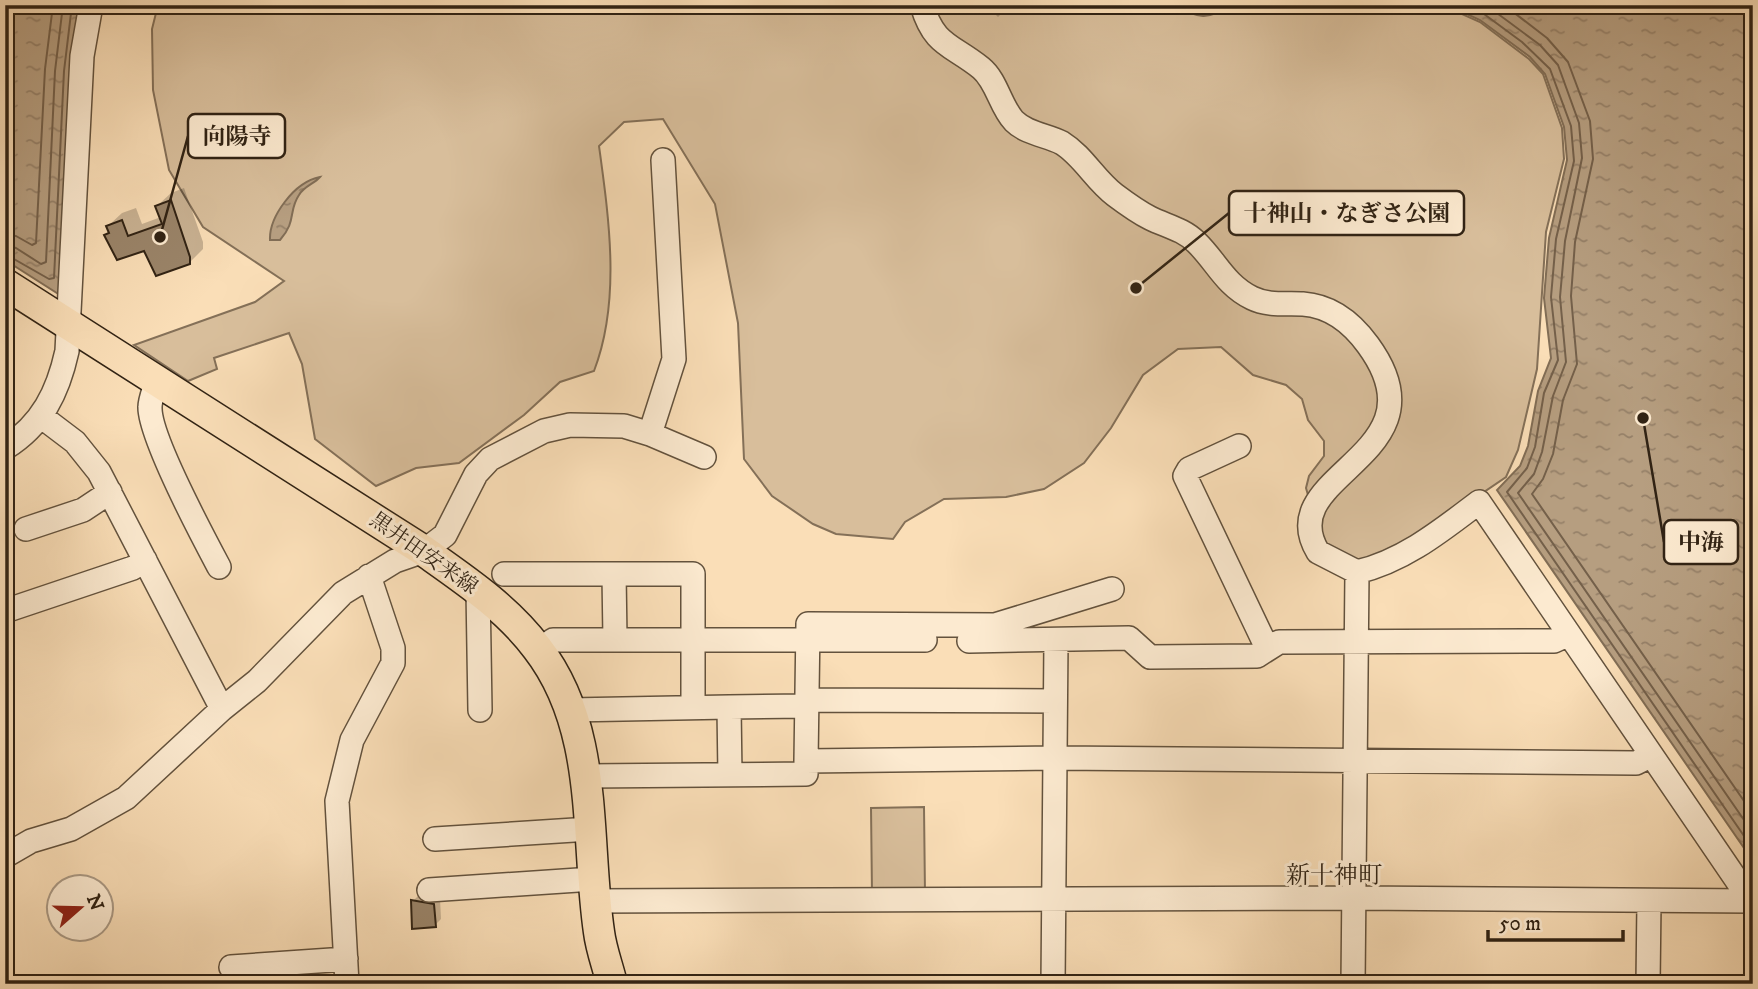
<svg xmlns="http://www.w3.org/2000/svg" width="1758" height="989" font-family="'IM FELL DW Pica','Noto Serif JP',serif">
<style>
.park{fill:#d8be9b;stroke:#847058;stroke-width:2}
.water{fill:url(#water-ripples);stroke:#816d55;stroke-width:2}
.shadow{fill:#0003}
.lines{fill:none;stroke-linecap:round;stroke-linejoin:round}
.shore{stroke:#74604a;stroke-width:2}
.building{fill:#9a8469;stroke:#312314;stroke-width:2}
.minor-casing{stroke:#63523d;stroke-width:26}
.major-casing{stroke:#312314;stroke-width:33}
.minor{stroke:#fcead0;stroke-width:23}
.major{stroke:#fadeb7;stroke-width:30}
.labels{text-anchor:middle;stroke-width:6;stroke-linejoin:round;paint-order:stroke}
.street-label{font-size:21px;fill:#312314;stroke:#fcead0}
.quarter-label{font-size:24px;fill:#312314;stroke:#fcead0}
.leader{fill:none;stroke:#312314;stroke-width:2.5}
.callout-dot{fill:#312314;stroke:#fcead0;stroke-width:2.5}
.callout{fill:#fcead0;stroke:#312314;stroke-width:2.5}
.callout-label{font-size:23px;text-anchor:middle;font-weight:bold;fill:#312314}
</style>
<defs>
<pattern id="water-ripples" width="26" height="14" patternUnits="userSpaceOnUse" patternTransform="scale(1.75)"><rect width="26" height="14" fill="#b69e80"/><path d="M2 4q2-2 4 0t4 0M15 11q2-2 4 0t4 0" fill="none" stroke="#958068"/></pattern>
</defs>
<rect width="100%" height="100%" fill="#fadeb7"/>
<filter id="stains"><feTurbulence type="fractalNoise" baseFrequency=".00286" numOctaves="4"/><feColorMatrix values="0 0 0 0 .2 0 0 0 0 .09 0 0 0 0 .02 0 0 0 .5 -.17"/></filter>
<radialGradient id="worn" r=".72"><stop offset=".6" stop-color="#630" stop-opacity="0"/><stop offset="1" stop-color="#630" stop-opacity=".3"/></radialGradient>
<path class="park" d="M158,5H1173C1198,17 1206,22 1231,5H1442L1480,22L1529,59L1543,74L1562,128L1564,159L1546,232L1537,369L1518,450L1506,477L1403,547L1369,559L1341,561L1323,548L1306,488L1309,476L1324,456V441L1308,420L1302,399L1286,385L1253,375L1221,347L1178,349L1143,375L1111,428L1084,463L1044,489L1006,497L944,499L905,522L893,539L836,534L813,524L772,496L744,459L738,323L715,204L663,119L624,122L599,146C609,219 621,301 594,371L560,382L524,415L459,463L416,468L376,486L315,439L302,364L289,333L214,358L217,369L188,381L134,345L255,302L284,281L203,227L169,170L153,90L152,29Z
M924,807L925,894H872L871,808Z"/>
<path class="water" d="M5,5H79L71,71L60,295L5,260Z
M1177,5H1229C1209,19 1198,15 1177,5Z
M1447,5H1753V861L1497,490L1520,466L1528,446L1538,391L1551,358L1544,298L1549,238L1567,160L1564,127L1545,74L1530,57L1480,20Z
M320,177C314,184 304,186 299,195C288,211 297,221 280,240H270C269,217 294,182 320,177Z"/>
<path class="shadow" d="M986,5H1010L998,17Z
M184,188L203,242V249L189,263L145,249L110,247L106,235L110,231L108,226L122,213L136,208L142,224L161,217L157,206L171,193Z
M419,895L440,898L441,919L435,925L413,901Z"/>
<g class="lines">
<path class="shore" d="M1464,5L1484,14L1522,42L1550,69L1571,126L1574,161L1556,239L1551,297L1558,360L1544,393L1535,447L1527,468L1507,492L1753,849
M1486,5L1540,45L1558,65L1579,123L1582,158L1565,241L1560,297L1566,362L1553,396L1542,452L1534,474L1518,493L1753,833
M1504,5L1547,38L1568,62L1590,121L1593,159L1575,242L1571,296L1577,364L1563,400L1553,454L1543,479L1532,494L1753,814
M5,235L16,236L32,245L36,243L45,69L53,5
M5,245L16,248L41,264L46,262L55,71L63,5
M5,254L49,279L54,278L64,71L72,5"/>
</g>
<path class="building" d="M171,200L190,257V264L156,276L144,251L117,260L104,235L109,233L106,226L122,220L128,236L162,224L155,206Z
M411,900L434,904L436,927L412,929Z"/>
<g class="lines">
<g class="minor-casing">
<path id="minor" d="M922,5C934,46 951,44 981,68C997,81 1000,106 1014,121C1027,134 1047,135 1062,143C1083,156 1095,180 1115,195C1123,201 1142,214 1150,218C1166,226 1183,229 1196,242C1216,261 1225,285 1252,298C1268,306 1286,303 1303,304C1331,306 1352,323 1368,345C1450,457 1270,473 1318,552L1357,572L1353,984
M157,380C155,388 150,399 150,407C149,436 203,537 219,567
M42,417L75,442L99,472L222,709
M650,434L704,457
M1239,446L1189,469L1185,476L1267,648
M5,448C42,425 58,392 67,351L82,56L91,5
M26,529L83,510L110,492
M1357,572C1404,561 1442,530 1479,502L1753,904
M504,574H693V707
M614,574L615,639
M1112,589L995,625L808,624L806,761L1055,758L1636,763L1650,756
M478,590L480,710
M5,611L133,568L145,560
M969,641L1129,638L1150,657L1257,656L1279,642L1554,641L1569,634
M539,650L553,640H925
M806,700L1055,701
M729,707L806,706
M570,710L729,707L730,775
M586,776L806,774V761
M435,839L590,829
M5,856L31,841L71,829L126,798L222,709L257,681L343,593L395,561L424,551L445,535L476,474L490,459L544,431L570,425L624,426L650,434L674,359L663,160
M429,890L593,879
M595,901L1354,898L1751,901
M231,967L346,959
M347,984L337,801L352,740L393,663V648L369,576
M1053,984L1056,641
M1648,984L1649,902"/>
</g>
<g class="major-casing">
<path id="major" d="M5,284L424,551C465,580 507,608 537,648C600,729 585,837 599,932C601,949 608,967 612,984"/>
</g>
<use href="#minor" class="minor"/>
<use href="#major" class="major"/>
</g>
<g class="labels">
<g class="street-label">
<text transform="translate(424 553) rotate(35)" y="7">黒井田安来線</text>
</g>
<g class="quarter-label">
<text x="1334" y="883">新十神町</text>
</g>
</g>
<path class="leader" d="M160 237L188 136M1136 288L1229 213M1643 418L1664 542"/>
<g class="callout-dot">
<circle cx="160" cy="237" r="7"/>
<circle cx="1136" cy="288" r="7"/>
<circle cx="1643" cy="418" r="7"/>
</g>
<g class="callout">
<rect x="188" y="114" width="97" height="44" rx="7"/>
<rect x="1229" y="191" width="235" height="44" rx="7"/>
<rect x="1664" y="520" width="74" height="44" rx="7"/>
</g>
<g class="callout-label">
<text x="237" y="144">向陽寺</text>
<text x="1347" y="221">十神山・なぎさ公園</text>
<text x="1701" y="550">中海</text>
</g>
<rect width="1758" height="989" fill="none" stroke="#fadeb7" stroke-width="28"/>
<rect x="7" y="7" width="1744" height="975" fill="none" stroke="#312314" stroke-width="3.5"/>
<rect x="14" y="14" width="1730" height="961" fill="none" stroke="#312314" stroke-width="2"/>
<g transform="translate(80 908) rotate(70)"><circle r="33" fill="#fcead0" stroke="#ab9a85" stroke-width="2"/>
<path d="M0-5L12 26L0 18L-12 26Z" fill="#8f2418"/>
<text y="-10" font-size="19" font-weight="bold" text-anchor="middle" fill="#312314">N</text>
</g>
<path d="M1488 930v10h135v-10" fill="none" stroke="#312314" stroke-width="3.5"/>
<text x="1499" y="930" font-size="21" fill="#312314" stroke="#fcead0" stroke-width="5" paint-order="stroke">50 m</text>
<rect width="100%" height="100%" filter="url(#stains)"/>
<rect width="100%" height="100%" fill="url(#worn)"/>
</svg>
